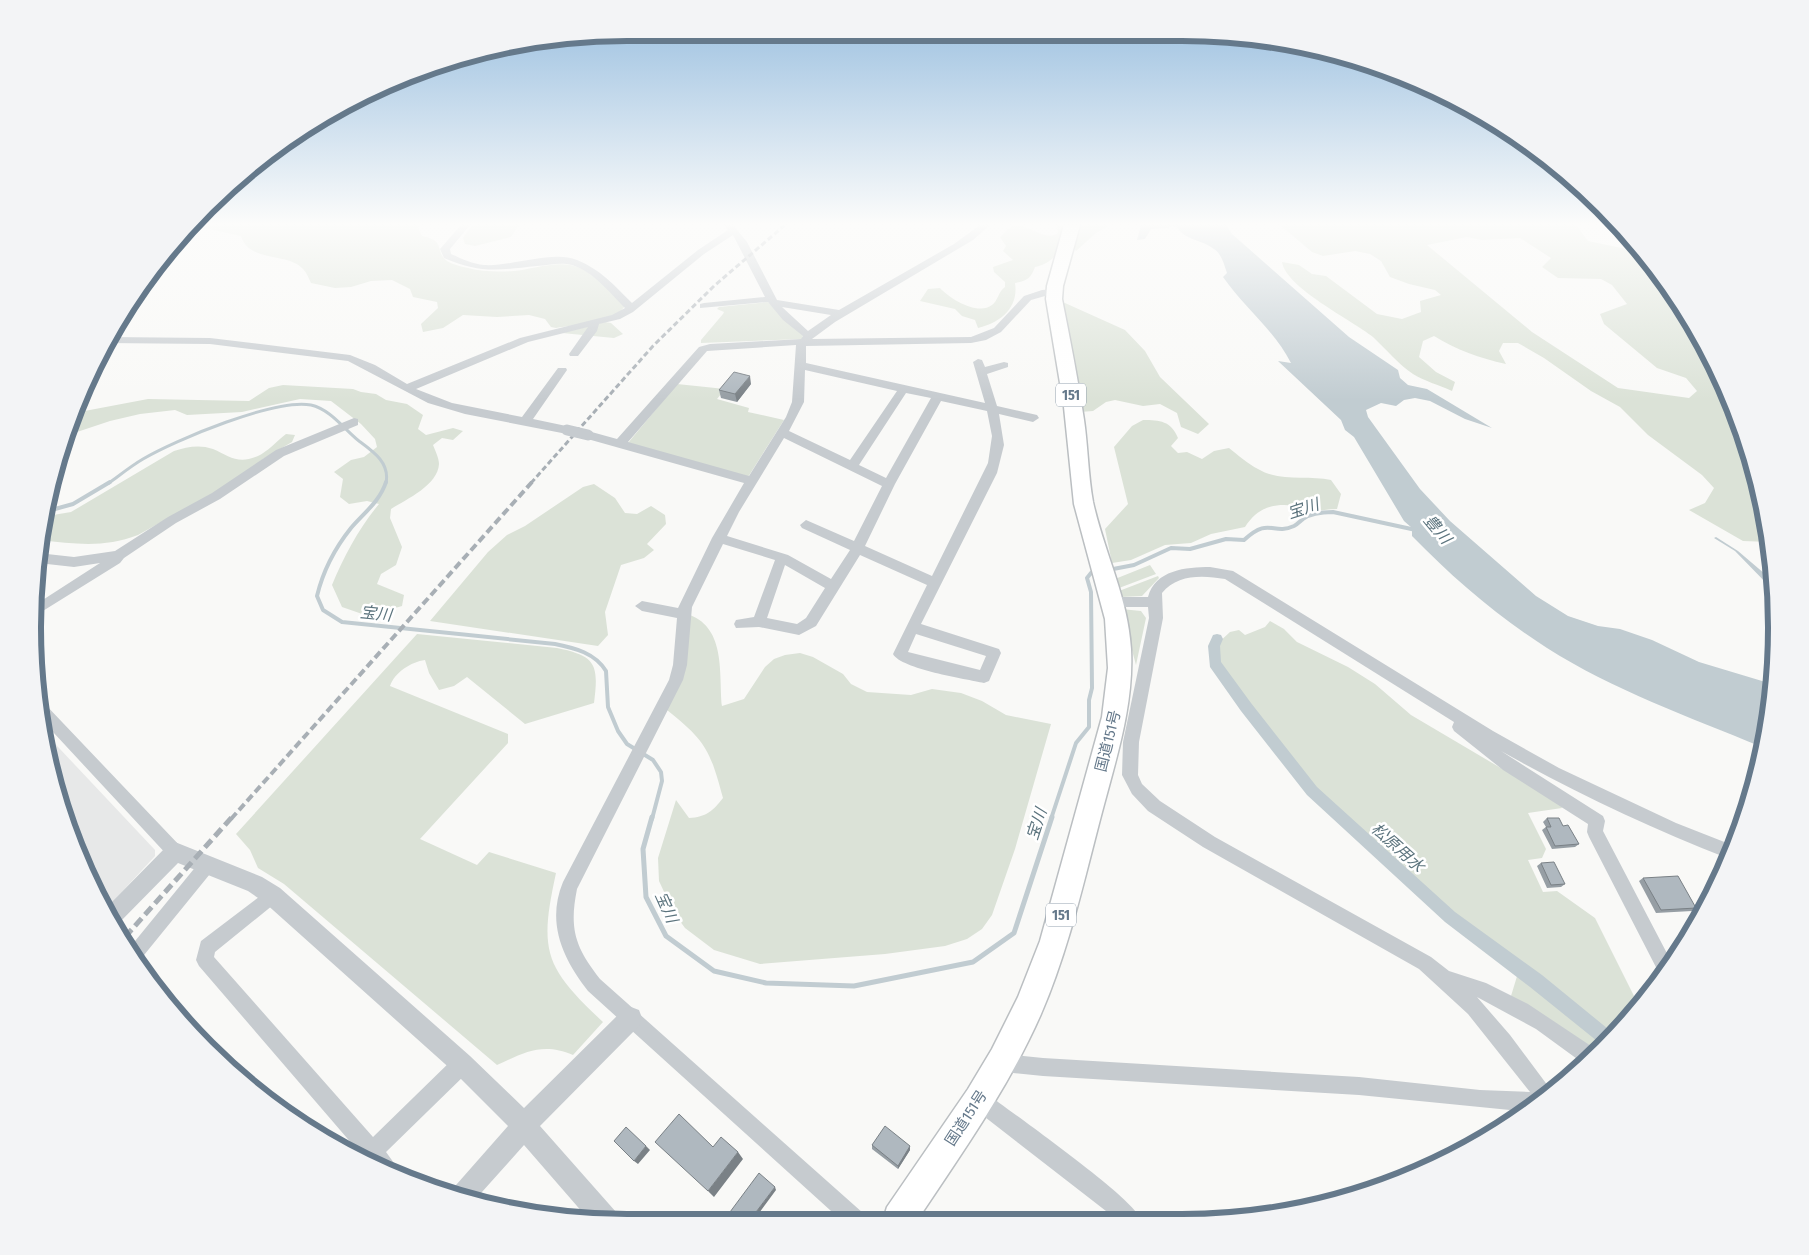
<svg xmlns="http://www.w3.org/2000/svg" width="1809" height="1255" font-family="'Fira Sans Condensed','Noto Sans JP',sans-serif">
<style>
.built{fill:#e7e8e8}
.green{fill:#dbe2d7;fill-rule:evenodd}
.water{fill:#c1ccd1}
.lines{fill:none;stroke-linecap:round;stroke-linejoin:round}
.stream-far2{stroke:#c1ccd1;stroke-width:3}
.stream-far1{stroke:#c1ccd1;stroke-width:4}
.stream{stroke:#c1ccd1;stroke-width:5}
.canal{fill:#c1ccd1;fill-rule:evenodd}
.trunk-casing{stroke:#bbbfc2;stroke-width:3}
.minor{fill:#c6cbcf;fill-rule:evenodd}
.tertiary{fill:#c6cbcf;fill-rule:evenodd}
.trunk{fill:#fff;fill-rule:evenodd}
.rail-far2{stroke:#a8afb5;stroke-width:3;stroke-dasharray:5.5 3;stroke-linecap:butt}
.rail-far1{stroke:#a8afb5;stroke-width:4;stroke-dasharray:8 4;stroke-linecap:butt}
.rail{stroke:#a8afb5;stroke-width:5;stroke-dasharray:10 5;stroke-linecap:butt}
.minor-bridge{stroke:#c6cbcf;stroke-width:11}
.wall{fill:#969ea4}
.shaded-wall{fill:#7a8186}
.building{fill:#afb8bf;stroke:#7a8186}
.labels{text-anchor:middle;stroke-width:5;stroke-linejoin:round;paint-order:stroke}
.shield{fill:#fff;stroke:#93a1ae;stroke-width:1}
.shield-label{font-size:14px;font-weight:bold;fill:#65798b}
.street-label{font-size:15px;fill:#65798b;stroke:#fff}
.water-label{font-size:16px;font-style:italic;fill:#5c747e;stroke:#fff}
.rim{fill:none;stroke:#65798b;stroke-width:6}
</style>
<rect width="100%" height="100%" fill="#f9f9f7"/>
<path class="built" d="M43,731L155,850V856L106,909L94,890L53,782Z"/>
<path class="green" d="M192,225H420L418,227L422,236C447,241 434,251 447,261C451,264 463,267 468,268C483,272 499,272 514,271C534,269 562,258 582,269C597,277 613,293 625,306C612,325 577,324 556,328L551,327L545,319L529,315L497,317L463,315L443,328L423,332L421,324L438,308L437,302L413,297L410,289L392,280L371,281L351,287L335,288L311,283C309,279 307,273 303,269C288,252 249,263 241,236L205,228L181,235Z
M472,225H519L511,237L475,246L465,244L463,238Z
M1057,225H1065C1059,247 1060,261 1035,267C1031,278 1027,281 1015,283C1019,308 1000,323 978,328L975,320L962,316L955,309L920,301L928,289L940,288C950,299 978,316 992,305C998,301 998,292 1005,287V282L994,272L993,267L1013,260L1003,251L1006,246L1000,237C1004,234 1008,228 1012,227C1028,221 1044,243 1058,233Z
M1082,225H1110L1096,233L1076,251L1074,248Z
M1280,225H1576L1588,241L1641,252L1697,330L1745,436L1770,542L1743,541L1689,510L1705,503L1714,488L1702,475L1648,435L1620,407L1591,391L1544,358L1518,343H1503L1499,351L1506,364C1479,358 1457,350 1434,336L1423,341L1419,357L1436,372L1455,382L1452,391C1439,385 1424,381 1413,374C1398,364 1386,349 1373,337C1352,320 1286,288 1282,262L1299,265L1312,274L1326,276L1377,314L1402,319L1421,312L1420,301L1441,295L1435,290L1409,284L1390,277L1381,261L1370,254L1355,251L1323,256L1312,252ZM1467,237L1482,240L1520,238L1551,258L1542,267L1558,278L1601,279L1612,285L1627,304L1600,314L1604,324L1657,368L1686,378L1697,391L1689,398L1618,388L1532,332L1427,245Z
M768,302L803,335L802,339L701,343V340L723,314L724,312L717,309L719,307Z
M1065,303L1125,330L1145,351L1160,377L1209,424L1198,434L1181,427L1177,413L1160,404L1143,406L1115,400L1106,402L1093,411L1080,412L1056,305Z
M605,322L611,323L623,334L614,338L562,333Z
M677,384L725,389L717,399L749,408L748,412L784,420L748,477L628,443Z
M283,385L353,389L361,392L376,394L386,400L407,404L423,415L418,429L426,435L453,428L463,431L453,440L442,438L433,445C435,450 439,458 439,464C438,485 407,499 391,509L390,518L402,547L396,565L381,574L377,584L404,595L402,606L368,616L342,607L332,585C344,556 359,528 379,504L367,501L349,504L340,497L343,479L334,472L351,460L364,457L377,447L375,439L361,424L331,401L300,399L242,412L187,415L175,410L140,414L110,421L68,435L74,413L148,399L249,401L269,388Z
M1143,420C1160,420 1171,421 1178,438L1171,446L1178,453L1187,452L1202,459L1214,451L1229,448C1238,455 1248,464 1258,469C1279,482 1308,475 1331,480L1341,494L1337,509C1328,509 1320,511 1313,511C1310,511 1306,507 1302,507C1278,502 1259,505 1245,527L1211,534L1191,543L1165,545L1131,560L1112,563L1105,529L1128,504L1114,447L1132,426Z
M286,434L295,435L292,442L263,459L233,482L138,535C104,548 76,544 40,540L47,516L71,512L174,451C187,447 199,444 213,449C229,456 238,465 258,456C267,452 277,441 286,434Z
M594,484L615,498L625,513L637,514L651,506L665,515L666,524L647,544L654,550L644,558L621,565L605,612L608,635L598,646L430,621L488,552L507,535L525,526L583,487Z
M1150,565L1156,574L1119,588L1115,579Z
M1158,576L1159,578L1142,596L1121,597L1119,591Z
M1121,609L1141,611L1146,618L1136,665Z
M690,615C726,629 719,674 722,706L744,699L765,667L774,659L785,655L800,653L813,657L843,674L851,684L867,692L911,695L932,689L961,693L982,701L1006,715L1051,724L1015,849L992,915L982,929L967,939L945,946L885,954L760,964L714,950L685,928L674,913L659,881L658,858L676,800L689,818C706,817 713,811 723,798C710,750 706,741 667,710Z
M1270,621L1284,629L1297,642L1348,667L1375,684L1411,715L1560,803L1562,808L1528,813L1546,849L1542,858L1528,860L1543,892L1557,891L1595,918L1639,1006L1592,1055L1511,996L1518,973L1450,915L1312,789L1247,706L1216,662V645L1230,632L1239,630L1245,635L1265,627Z
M417,634L557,648C596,656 599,664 594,703L525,724L467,677L454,686L439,690L429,673L425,660C411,662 395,672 390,686L508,734V743L420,839L477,865L489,852L556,873C539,951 544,967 603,1022L573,1055C543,1042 525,1052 497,1065L284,884L258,868L250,850L236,834Z"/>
<path class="water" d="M1141,225H1226L1232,234L1349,337L1398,370L1400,378L1408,385L1427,389L1492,428L1465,419L1430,401L1415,398L1404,400L1396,406L1381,403L1366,410L1368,417L1420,489L1450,521L1536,596L1568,616L1598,626L1620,629L1652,640L1699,662L1772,684L1762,747C1689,717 1613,690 1547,648C1497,616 1454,579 1412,536V528L1404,521L1354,437L1345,430L1341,420L1278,361L1291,363C1274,330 1244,307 1223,277L1227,273C1224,265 1222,254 1214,249C1203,240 1184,240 1177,227L1172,226L1168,228L1151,229L1145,239L1137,240Z
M1716,537L1738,551L1772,580L1773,590L1735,551L1714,538Z"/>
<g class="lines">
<path class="stream-far2" d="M109,483C120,475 131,466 143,459C175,440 276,398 311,405C330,409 345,430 359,441C374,452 390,463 386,483"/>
<path class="stream-far1" d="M386,482C380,501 364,513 351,528C335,548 323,571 317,596L323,610L342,622L555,644C575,648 595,653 606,671L608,707L618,731L627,744L653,760L661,772L662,781L652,819
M48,511L73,504L110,482
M1108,570L1134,565L1171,548L1190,549L1226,539L1244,540C1270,516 1272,536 1294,526C1298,524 1300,521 1303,519C1311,513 1323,512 1333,512L1416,530
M1051,819L1076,743L1089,727V700L1092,688L1091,592L1087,578L1091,573L1096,572"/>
<path class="stream" d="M652,817L643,849L646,897L666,936L714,971L766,983L854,986L973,962L1014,933L1052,817"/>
<path class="canal" d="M1217,634L1221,635L1223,639L1220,646L1221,662L1251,703L1317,787L1455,912L1542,975L1613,1033L1602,1045L1530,987L1445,922L1307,795L1241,711L1210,667L1208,646L1213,635Z"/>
<g class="trunk-casing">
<path id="trunk" d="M1064,225H1080L1063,286L1062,299C1070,339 1078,379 1084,420C1088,447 1088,475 1093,502C1104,552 1128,597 1131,649C1134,705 1116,759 1102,812C1084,880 1069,949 1041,1014C1009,1087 962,1153 918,1219L883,1220L887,1207L968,1089L992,1049L1018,997L1040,941L1102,717L1108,668L1105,619L1074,504L1064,407L1046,299L1047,286Z"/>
</g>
<path class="minor" d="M461,225H470L450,249L451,254C462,259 473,264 484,265C511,267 552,250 577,260C600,269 615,286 632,303L698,250L728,230L724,225H733L747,242L777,300L839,310L954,244L980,225H990L973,240L835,322L812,339L971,337L994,328L1024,296L1042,290L1054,289L1059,292L1031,300L1001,332L986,340L971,343L806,346V363L985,403L973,362L978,359L982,360L985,367L1004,362L1008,363V367L987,374L997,406L1037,415L1039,418L1033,422L999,414L1004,445L997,473L921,624L999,649L1001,653L989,681L984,683C966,679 901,669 893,654L927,585L860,555L816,626L799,635L759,627L736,628L734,624L736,620L754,617L775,560L723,544L692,607L687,665L683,680L577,889C569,929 575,947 600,979L863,1213L866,1220H841L588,991C563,959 546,923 563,882L669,680L673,665L677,618L642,611L635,606L642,601L678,608L712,538L744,483L584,438L582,435L588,431L617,439L699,347L710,344L801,339L803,336L783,320L768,302L700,308V304L704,303L765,297L733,235L704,254L633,312L620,319L599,324L597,331L578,356H570L569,354L588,327L528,342L416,389L452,403L522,417L558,368H566L567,370L533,419L571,427V433L567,434L465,414L428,403L348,361L210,344L106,343L109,337L210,338L350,355L375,365L407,384L520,338L612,315L625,308C609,292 594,272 572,265C561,262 548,265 537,266C498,270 481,274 444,258L440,249ZM782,307L831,315L808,331ZM796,345L792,402L786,417L749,476L628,442L707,351ZM805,370L897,391L850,460L789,431L804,402ZM906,393L931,398L886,478L859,465ZM941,401L987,411L992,436L988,463L932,576L865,546L895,484ZM784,438L882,486L854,541L806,520L800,525L802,528L850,550L831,579L788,555L727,536L739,512ZM785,565L825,588L806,618L797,624L767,618ZM916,634L986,656L980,670L908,652Z
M354,418L358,419V425L284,456L220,499L176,523L124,558L120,563L38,614V603L100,563L74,567L38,563V553L74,557L115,551L168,517L212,493L276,450Z
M1210,567L1233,571L1493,731L1559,768L1676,823L1732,845L1727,858C1650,828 1574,792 1501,751L1603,816L1605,821L1603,831L1671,961L1662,976L1660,975L1589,837L1587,832L1588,824L1503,770L1454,731L1452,727L1454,722L1225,579C1203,575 1177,574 1162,593L1163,618L1139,742L1138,775L1142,784L1160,801L1215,837L1431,957L1449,971L1486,983L1528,1004L1597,1050L1584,1064L1536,1029L1477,997L1510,1035L1551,1090L1520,1111L1359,1095L1043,1076L1013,1073L996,1067L994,1060L996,1053L1003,1051L1013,1055L1043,1058L1359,1077L1480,1090L1530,1092L1468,1014L1419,969L1203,847L1148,811L1132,794L1122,775L1123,742L1149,618L1148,607H1113L1106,602L1113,597H1148C1155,570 1186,567 1210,567Z
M38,700L43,702L181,847L183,852L181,857L175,860L169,857L40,718Z
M208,856L214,859L216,864L214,869L140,960L131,946L202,859Z
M272,887L278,889L280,895L278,901L215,952L214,957L373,1137L455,1057L462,1055L469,1057L471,1064L469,1071L386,1152L399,1170L397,1174L370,1163L365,1159L199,966L196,960L201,941Z
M979,1091L986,1093C1012,1113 1131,1196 1140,1218H1115L972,1107L970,1100L972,1093Z"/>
<path class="tertiary" d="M175,842L262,877L280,888L470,1056L524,1108L623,1010L631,1007L639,1010L642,1018L639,1026L540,1126L616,1212L620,1221H590L524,1145L473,1202L449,1193L508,1126L454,1072L264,902L248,891L178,863L117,925L106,908L168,845Z"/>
<use href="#trunk" class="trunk"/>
<path class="rail-far2" d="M531,483L653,346L714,286L785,225"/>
<path class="rail-far1" d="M231,819L532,482"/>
<path class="rail" d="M125,937L232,817"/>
<path class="minor-bridge" d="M567,430L588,435"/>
</g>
<path class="wall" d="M751,384L737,402L721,398L719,390Z
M1547,818L1563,826L1579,844L1575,847L1552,849L1542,830L1546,827L1543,822Z
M1541,863L1565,884L1561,887L1547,888L1537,866Z
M1643,878L1696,908L1692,911L1656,913L1639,881Z
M872,1145L910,1146V1150L898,1169L872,1149Z"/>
<path class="shaded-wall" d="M750,376L751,384L737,402L735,394Z
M646,1146L650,1150L638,1164L634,1161Z
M910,1146V1150L898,1169V1166Z
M738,1152L743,1159L714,1197L708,1191Z
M775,1187L776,1190L754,1220H750Z"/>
<path class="building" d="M734,372L750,376L735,394L719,390Z
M1547,818H1559L1563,826L1568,825L1579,844L1555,846L1546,827H1551Z
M1554,862L1565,884L1551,885L1541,863Z
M1678,876L1696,908L1661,910L1643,878Z
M679,1114L713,1147L721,1137L738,1152L708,1191L655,1142Z
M885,1126L910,1146L898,1166L872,1145Z
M626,1127L646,1146L634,1161L614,1141Z
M759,1173L775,1187L750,1220H739L730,1212Z"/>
<linearGradient id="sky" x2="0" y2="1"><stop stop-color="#98bedf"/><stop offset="0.56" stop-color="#fcfcfb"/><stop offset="1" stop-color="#fcfcfb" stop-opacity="0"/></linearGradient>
<rect width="1809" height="400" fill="url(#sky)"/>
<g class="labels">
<g class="shield">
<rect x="1056" y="383.5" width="30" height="23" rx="4"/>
<rect x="1046" y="903.5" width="30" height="23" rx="4"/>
</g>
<g class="shield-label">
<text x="1071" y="400">151</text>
<text x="1061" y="920">151</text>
</g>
<g class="street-label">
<text transform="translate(1108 741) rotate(-76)" y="5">国道151号</text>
<text transform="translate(966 1118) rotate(-57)" y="5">国道151号</text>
</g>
<g class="water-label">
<text transform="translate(1303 508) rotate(-18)" y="6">宝川</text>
<text transform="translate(1438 529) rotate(50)" y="6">豊川</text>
<text transform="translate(376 613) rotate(6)" y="6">宝川</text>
<text transform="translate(1036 824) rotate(-72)" y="6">宝川</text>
<text transform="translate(1398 847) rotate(42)" y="6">松原用水</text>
<text transform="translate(667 907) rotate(66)" y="6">宝川</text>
</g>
</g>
<path d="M0 0H1809V1255H0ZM627 41H1182A586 586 0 0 1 1768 627V628A586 586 0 0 1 1182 1214H627A586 586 0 0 1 41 628V627A586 586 0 0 1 627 41Z" fill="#f3f4f6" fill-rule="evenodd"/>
<path class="rim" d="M627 41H1182A586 586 0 0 1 1768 627V628A586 586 0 0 1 1182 1214H627A586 586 0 0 1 41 628V627A586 586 0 0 1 627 41Z"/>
</svg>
